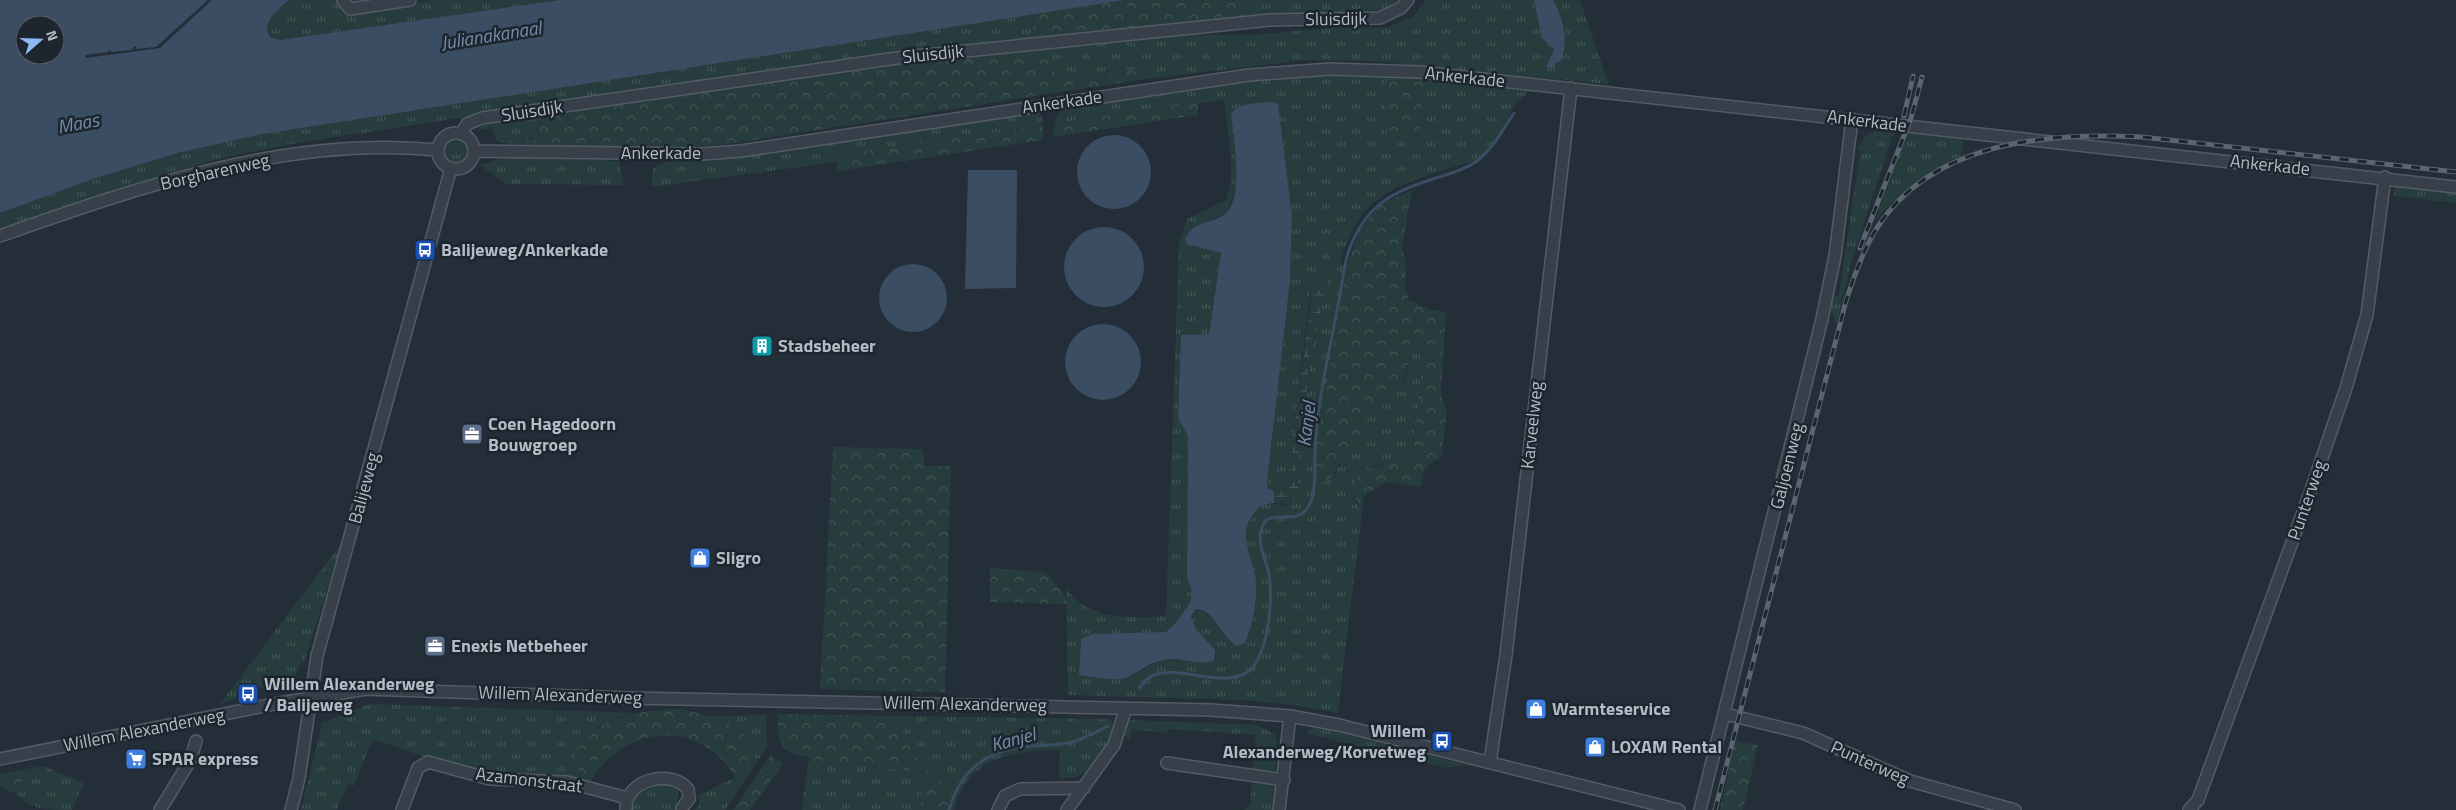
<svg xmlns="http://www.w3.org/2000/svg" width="2456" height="810" font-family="'Titillium Web',sans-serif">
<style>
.grass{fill:url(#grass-tufts);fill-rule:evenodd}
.forest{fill:url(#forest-crowns)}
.wetland{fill:url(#wetland-marsh)}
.water{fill:#3a4d62;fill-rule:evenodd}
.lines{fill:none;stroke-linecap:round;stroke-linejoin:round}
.stream{stroke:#3a4d62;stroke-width:3}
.minor-casing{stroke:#535b65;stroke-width:14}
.minor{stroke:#37404a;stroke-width:11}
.rail-casing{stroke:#5a6571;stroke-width:5}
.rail{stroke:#1d252f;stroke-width:3;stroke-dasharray:9;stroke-linecap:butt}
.labels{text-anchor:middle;stroke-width:5;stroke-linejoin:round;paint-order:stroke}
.street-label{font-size:18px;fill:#b3bbc6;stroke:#1d252f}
.poi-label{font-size:18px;font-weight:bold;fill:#b3bbc6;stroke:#1d252f;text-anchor:start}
.water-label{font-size:19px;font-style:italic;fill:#758ea8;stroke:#1d252f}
</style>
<defs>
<pattern id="grass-tufts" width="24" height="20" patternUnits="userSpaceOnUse" patternTransform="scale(1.25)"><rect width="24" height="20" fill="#273c3c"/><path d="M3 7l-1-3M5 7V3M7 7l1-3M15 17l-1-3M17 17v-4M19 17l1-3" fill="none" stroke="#445657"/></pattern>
<pattern id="forest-crowns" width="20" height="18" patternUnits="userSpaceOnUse" patternTransform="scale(1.25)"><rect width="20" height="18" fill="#273c3c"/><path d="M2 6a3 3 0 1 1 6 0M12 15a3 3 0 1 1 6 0" fill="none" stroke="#445657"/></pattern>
<pattern id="wetland-marsh" width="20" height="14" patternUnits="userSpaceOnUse" patternTransform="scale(1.25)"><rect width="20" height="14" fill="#273c3c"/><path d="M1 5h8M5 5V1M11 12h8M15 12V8" fill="none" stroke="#445657"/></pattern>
</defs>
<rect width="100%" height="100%" fill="#242e39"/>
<path class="grass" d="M289,0H337L346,13L432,0H559L280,40L271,37C261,21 278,10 289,0Z
M1248,0H1399L1382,10L1243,16Z
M1426,0H1534L1542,38L1554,50L1556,63C1573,43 1565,21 1553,0H1580L1610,88L1606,84L1372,61L1305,60L1145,79V68L1061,80L1039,47L1177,34L1249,35L1330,28H1387L1412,17Z
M1032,14L1034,37L834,60L291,144L221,158L128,186L0,229V213L93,179L178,153L263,134Z
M1297,72L1389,74L1420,136L1425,76L1531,89C1525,96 1515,103 1511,112C1504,127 1498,142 1485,154C1475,162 1459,165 1447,169C1386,189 1359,198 1340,264L1347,267L1317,439L1334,475L1343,459L1353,454C1358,439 1362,423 1372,411C1381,400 1399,392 1405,377C1409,366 1408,355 1416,344L1421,345L1424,351L1411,458L1371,466L1353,498L1362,512L1338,713L1295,705L1242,700L1068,695L1066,588C1088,621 1131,618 1166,616L1179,242L1187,219L1226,200C1237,170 1227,132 1224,100L1055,123L1057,116L1069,102ZM1272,102L1278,105L1292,215L1290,281L1267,482V488L1274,491L1287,489L1291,485L1293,435L1311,287L1315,338L1310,350L1304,425L1295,476L1298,486L1286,505L1266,504L1256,509L1246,529V547L1255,571L1256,607L1215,622L1201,610L1192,612V623L1217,656L1215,660C1201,666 1184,658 1168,659C1151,661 1141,674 1125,678C1113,681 1095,677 1082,676L1155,633L1166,632L1175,625L1189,606L1193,598V591L1187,578L1188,436L1178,418L1181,335L1209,334L1221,252L1187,244L1213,219L1225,214C1244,186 1235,146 1231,115Z
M1034,108L1042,118L1043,126L845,154L837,162L651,187L653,169L665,162L746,153Z
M538,116L539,140L497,141L492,127L478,131L482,125Z
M1877,130L1894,131L1851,263L1837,324L1831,311L1833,298L1839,295L1860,151L1857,149L1865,136Z
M1908,131L1964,136L1961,156C1927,172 1899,192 1875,221Z
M444 151a12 12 0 1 1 24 0a12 12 0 1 1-24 0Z
M505,157L619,161L624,185L507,184L480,165Z
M2395,186L2456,193V203L2394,196Z
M341,544L304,663H301L295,677L259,689L258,686L246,689L247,695L220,704Z
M370,704L636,713L623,715L597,727L578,773L583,780L556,776L493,774L428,755L425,757L373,739L354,786L348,783L337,810H301L322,723Z
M766,715L767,747L725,810H695L699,805V795L754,768C759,737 735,728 711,716Z
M898,716L1111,719L1115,726L1114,734C1097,758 1092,780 1059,778L1060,750C1012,750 968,757 954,810H946L952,791C926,775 905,746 898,716Z
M1131,720L1256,725L1274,734L1277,740L1272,810H1244L1250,805L1256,735L1169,729L1168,733L1132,729L1130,742L1124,734L1127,723Z
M1322,728L1467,765L1446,768L1306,733L1311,729Z
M808,761L914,771L923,780L920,810H802Z
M43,766L84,783L72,810C49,810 30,810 17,794L26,769Z
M659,782H670L678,789L677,810H632V802C640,792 646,787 659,782Z"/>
<path class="forest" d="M1125,0H1248L1243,16L1034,37L1032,14Z
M1039,47L1061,80L1145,68V79L728,144L667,150L509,144L497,141L539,140L538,116L861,65Z
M1389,74L1425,76L1420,136H1387L1384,89Z
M1198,103V115L1053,137L1055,123Z
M1043,126V140L837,171V162L845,154Z
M1412,190L1402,249L1406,263L1405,288L1409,300L1428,309L1446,312L1441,394L1447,413L1441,459C1427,463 1421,471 1422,487L1386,482L1363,497L1362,512C1334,467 1381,466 1411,457L1424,351L1421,345H1416C1406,358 1408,374 1399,388C1393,398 1379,402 1372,411C1362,423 1358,439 1353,454C1350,456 1345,457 1343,460C1334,469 1333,483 1317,484V439L1347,267L1359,230L1381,204Z
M833,447L923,449L925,466H951L945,692L820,689Z
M990,568L1045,572L1066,597V604L990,602Z
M681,709C712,716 761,727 754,768L735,777C700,718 624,724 590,782C580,779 578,773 575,763C572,754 579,745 585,739C612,712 645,711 681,709Z
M778,714L898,716C905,746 926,776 953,791L946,810H920L923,780L914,771L808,761L809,757C778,753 777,742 778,714Z
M1735,741L1758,745L1743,810H1720Z
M771,755L783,764L750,810H733Z
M26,769L17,794L0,787V774Z"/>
<path class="wetland" d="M1314,278L1327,280C1324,297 1321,313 1317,329C1316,337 1311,344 1310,351C1306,390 1306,427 1297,465C1293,479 1305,493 1292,504L1274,503V491L1287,489L1291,485L1293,435Z"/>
<path class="water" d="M0,0H208L156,47L135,49L137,47L135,46L131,50L111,52L110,49L108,52L85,55L86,58L160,48L212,0H289C278,10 261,21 270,37L280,40L559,0H1125L263,134L178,153L93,179L0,213ZM25,25H55V55H25Z
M1534,0H1553C1564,19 1569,40 1561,61L1556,63L1554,68L1546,67L1554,50L1542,38Z
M1272,102L1278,104L1292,215L1290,281L1267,482V488L1274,491V503C1266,504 1258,506 1254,513C1235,539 1255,557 1256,583C1257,604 1253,624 1245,643L1237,646C1222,637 1214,610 1196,609L1191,616L1196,629L1215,650V660C1201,667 1185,658 1170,659C1153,660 1142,670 1128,677C1116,682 1095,677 1082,676L1079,674L1081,639L1094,634L1166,632C1173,626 1177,621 1182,614C1193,600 1195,594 1187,578L1188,436L1178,418L1181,335L1209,334L1221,253L1187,244L1185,240C1192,220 1210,225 1225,214C1244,199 1234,137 1231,115C1236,102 1260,103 1272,102Z
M1077 172a37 37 0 1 1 74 0a37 37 0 1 1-74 0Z
M968,170H1017L1016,288L965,289Z
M1064 267a40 40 0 1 1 80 0a40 40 0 1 1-80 0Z
M879 298a34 34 0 1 1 68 0a34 34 0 1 1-68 0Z
M1065 362a38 38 0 1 1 76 0a38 38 0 1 1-76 0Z"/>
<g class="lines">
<path class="stream" d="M1139,688C1144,682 1149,676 1157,674C1182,666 1233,692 1253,667C1269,646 1273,599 1269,574C1265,555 1253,538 1266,520C1278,513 1295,522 1305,511C1318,498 1314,468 1315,452C1317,403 1329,353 1338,305C1342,288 1343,267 1349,250C1366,203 1395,191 1439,177C1453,173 1466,169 1477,161C1493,149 1503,129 1514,113
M949,810C960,772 983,752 1023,747C1039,745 1056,746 1072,742C1085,738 1096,732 1108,726"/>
<g class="minor-casing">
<path id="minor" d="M343,0L350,9L410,0
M438 151a18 18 0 1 1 36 0a18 18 0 1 1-36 0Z
M461,134L467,124L482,118L897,58L1270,20L1380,18L1401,8L1408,0
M474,151L703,154L741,151L1249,75L1330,69L1420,72L2456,187
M0,236C139,187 288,135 438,150
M1725,714L1803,733L1910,781L2015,810
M0,759L274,704L366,689L630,698L1211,710L1290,716L1339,725L1679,810
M1490,762L1506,655L1571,88
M1167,763L1284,780
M160,810L191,759L196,741
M291,810L299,778L317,656L451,168
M402,810L418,768L428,762L490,779L567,782L627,798
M626,810C624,780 670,768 688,789L689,799L682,808
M998,810L1005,796L1020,789L1084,788
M1067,810L1114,745L1126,708
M1279,810L1290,716
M1700,810L1822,319L1835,256L1852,119
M2189,810L2198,800L2310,493L2346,388L2367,315L2385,177"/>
</g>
<use href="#minor" class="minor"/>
<g class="rail-casing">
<path id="rail" d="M1904,116L1913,76
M1860,248L1911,118L1922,77
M1715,810L1846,301C1854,276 1862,253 1875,231C1930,141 2048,132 2142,137L2456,172"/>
</g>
<use href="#rail" class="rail"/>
</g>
<defs>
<g id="bus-square" transform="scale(1.125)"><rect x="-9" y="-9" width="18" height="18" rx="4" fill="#1a4fb4" stroke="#1d252f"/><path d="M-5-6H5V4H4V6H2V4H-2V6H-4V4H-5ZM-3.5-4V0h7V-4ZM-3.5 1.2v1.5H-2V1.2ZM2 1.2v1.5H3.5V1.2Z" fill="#fff"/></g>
<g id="building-square" transform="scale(1.125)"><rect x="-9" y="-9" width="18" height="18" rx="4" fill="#0f9aa8" stroke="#1d252f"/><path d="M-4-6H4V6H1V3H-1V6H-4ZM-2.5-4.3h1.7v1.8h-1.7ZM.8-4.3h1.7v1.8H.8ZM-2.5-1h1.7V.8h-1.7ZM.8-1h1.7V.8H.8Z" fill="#fff"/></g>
<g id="office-square" transform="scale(1.125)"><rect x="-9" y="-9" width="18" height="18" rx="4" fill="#5c6f8a" stroke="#1d252f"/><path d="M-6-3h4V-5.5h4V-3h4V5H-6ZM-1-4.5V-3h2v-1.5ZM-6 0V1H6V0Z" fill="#fff"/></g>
<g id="shop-square" transform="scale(1.125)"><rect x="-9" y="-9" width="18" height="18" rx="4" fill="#3f7fe0" stroke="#1d252f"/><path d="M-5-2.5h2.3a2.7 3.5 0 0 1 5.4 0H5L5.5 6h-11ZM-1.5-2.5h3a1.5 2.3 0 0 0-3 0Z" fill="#fff"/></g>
<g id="supermarket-square" transform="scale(1.125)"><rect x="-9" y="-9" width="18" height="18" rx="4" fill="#3f7fe0" stroke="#1d252f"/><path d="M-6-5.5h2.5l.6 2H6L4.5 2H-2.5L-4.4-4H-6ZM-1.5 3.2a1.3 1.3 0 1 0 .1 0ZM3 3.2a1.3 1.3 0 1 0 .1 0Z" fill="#fff"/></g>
</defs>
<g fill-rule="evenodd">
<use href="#bus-square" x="425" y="250"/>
<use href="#building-square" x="762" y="346"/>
<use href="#office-square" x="472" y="434"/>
<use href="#shop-square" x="700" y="558"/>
<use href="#office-square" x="435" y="646"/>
<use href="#bus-square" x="248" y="694"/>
<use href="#shop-square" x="1536" y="709"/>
<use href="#bus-square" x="1442" y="741"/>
<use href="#shop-square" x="1595" y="747"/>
<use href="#supermarket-square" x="136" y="759"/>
</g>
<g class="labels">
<g class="street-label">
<text transform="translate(1336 19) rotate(-1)" y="6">Sluisdijk</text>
<text transform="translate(933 54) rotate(-6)" y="6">Sluisdijk</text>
<text transform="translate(1465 77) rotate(6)" y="6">Ankerkade</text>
<text transform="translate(1062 102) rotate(-8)" y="6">Ankerkade</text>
<text transform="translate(532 111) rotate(-9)" y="6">Sluisdijk</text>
<text transform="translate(1867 121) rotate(7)" y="6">Ankerkade</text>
<text x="661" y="159">Ankerkade</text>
<text transform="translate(2270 165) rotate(6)" y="6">Ankerkade</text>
<text transform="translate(215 172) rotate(-13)" y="6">Borgharenweg</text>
<text transform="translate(1532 425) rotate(-84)" y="6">Karveelweg</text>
<text transform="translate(1787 466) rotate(-76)" y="6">Galjoenweg</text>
<text transform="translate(364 488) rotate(-75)" y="6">Balijeweg</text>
<text transform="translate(2307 500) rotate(-71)" y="6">Punterweg</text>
<text transform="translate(560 695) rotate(2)" y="6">Willem Alexanderweg</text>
<text transform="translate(965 704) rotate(1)" y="6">Willem Alexanderweg</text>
<text transform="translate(144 730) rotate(-11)" y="6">Willem Alexanderweg</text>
<text transform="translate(1870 763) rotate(24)" y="6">Punterweg</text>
<text transform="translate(529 780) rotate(7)" y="6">Azamonstraat</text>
</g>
<g class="poi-label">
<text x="441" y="256">Balijeweg/Ankerkade</text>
<text x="778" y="352">Stadsbeheer</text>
<text x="488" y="430">Coen Hagedoorn<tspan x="488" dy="21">Bouwgroep</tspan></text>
<text x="716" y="564">Sligro</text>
<text x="451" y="652">Enexis Netbeheer</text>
<text x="264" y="690">Willem Alexanderweg<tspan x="264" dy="21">/ Balijeweg</tspan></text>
<text x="1552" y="715">Warmteservice</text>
<text x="1426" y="737" text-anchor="end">Willem<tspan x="1426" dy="21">Alexanderweg/Korvetweg</tspan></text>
<text x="1611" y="753">LOXAM Rental</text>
<text x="152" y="765">SPAR express</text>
</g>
<g class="water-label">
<text transform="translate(491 35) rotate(-9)" y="7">Julianakanaal</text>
<text transform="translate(78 123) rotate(-11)" y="7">Maas</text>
<text transform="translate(1306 424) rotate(-83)" y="7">Kanjel</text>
<text transform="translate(1013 739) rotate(-15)" y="7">Kanjel</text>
</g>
</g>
<g transform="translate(40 40) rotate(70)"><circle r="24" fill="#1d252f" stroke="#59616b"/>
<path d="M0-4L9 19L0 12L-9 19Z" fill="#8dbaf1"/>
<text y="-8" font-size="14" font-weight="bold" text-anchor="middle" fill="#b3bbc6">N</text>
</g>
</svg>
